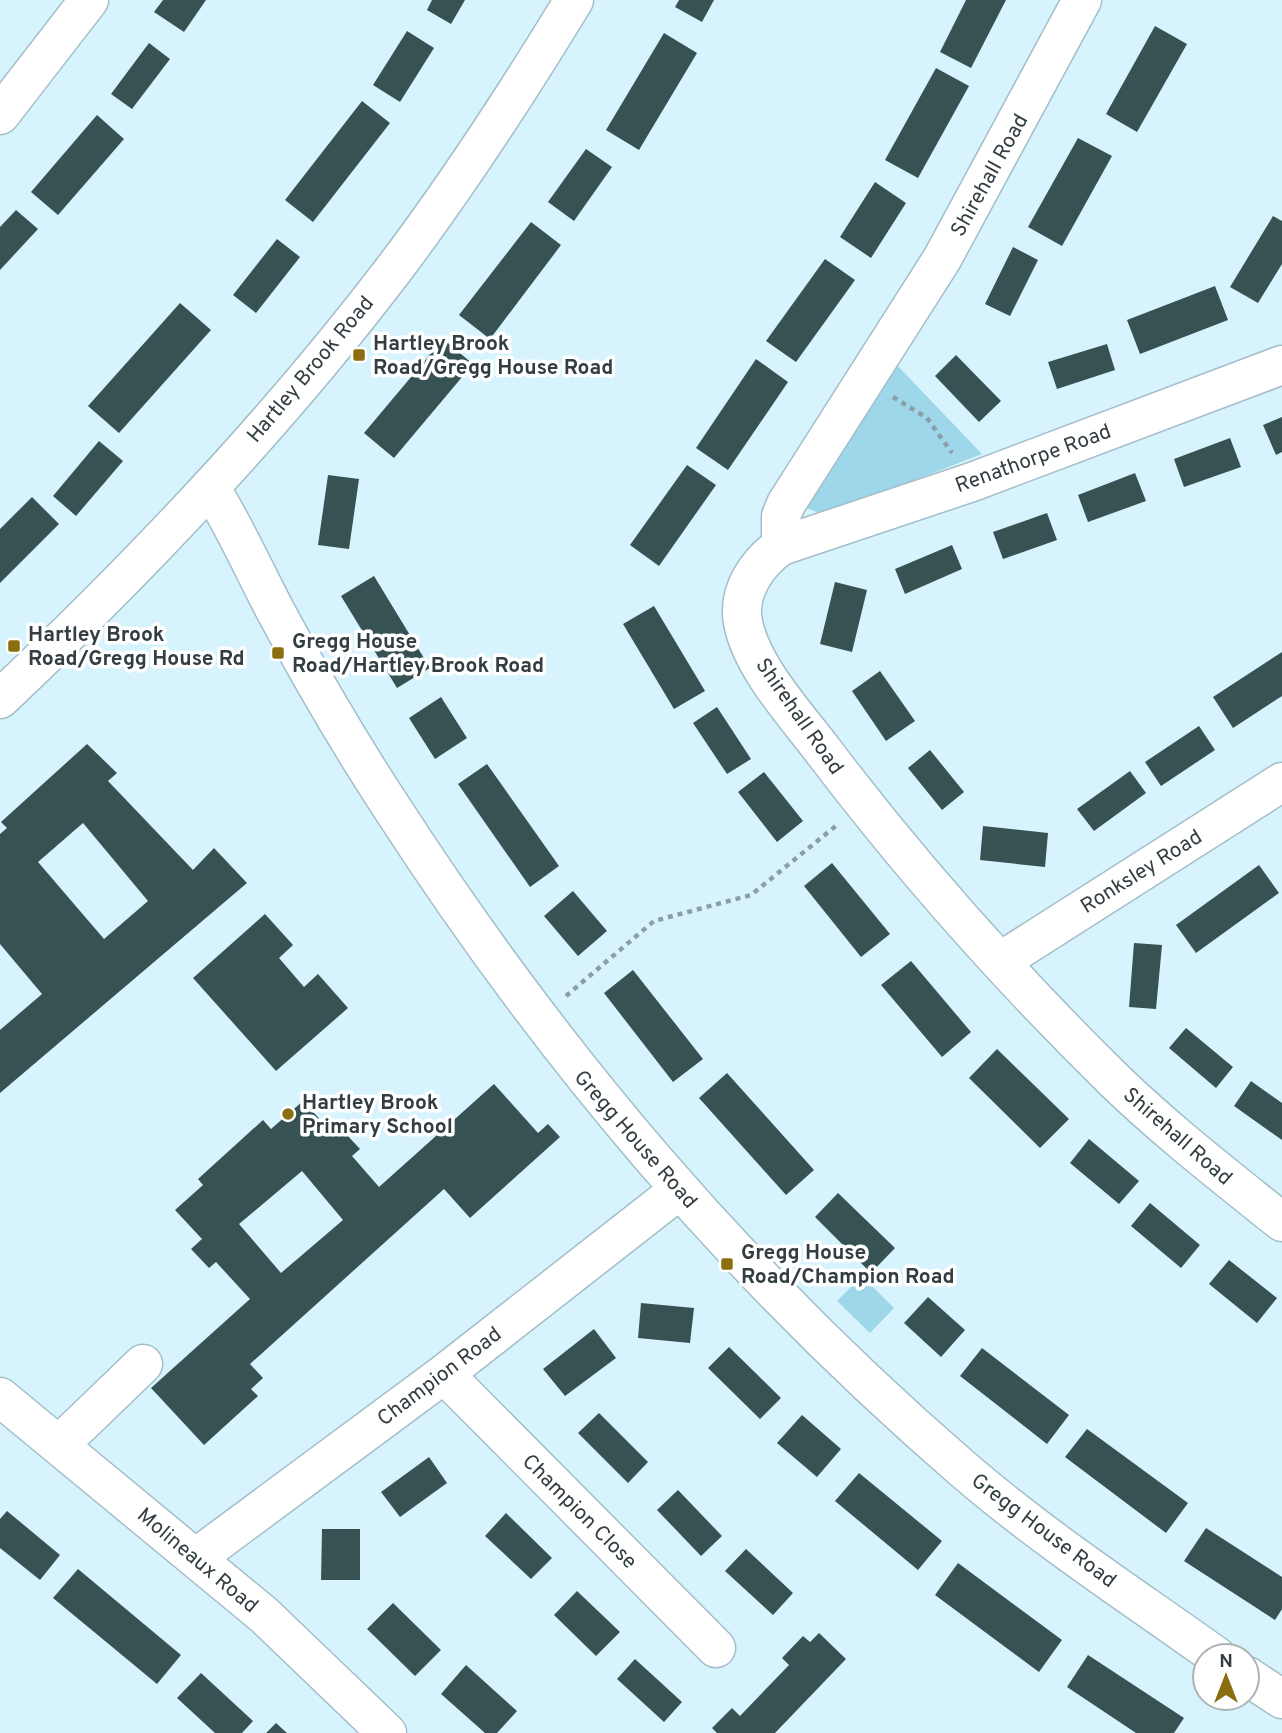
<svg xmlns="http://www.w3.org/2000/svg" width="1282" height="1733" font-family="Overpass,sans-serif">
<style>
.green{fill:#9fd7ea}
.building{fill:#375252;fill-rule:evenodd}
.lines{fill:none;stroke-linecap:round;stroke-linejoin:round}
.minor-casing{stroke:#a3bec8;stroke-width:41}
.path{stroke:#8a9ea5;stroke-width:4.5;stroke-dasharray:5 5;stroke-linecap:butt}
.minor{stroke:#fff;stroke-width:38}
.poi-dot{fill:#8b6e0f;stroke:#fff;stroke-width:2.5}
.labels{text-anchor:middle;stroke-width:7;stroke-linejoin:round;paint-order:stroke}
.street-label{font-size:21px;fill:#333e42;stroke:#fff}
.poi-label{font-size:21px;font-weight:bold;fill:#333e42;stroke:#fff;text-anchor:start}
</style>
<rect width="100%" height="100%" fill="#d7f4fe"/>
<path class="green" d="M894,362L982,454L824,515L804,507Z
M862,1276L894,1308L870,1333L837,1301Z"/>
<path class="building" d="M163,0H206L184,32L154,12Z
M432,0H465L451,24L427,10Z
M679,0H714L702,22L675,7Z
M966,0H1006L971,68L940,52Z
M1155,26L1187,44L1137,132L1106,114Z
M407,31L434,48L400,102L373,85Z
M664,33L697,53L639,150L606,130Z
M149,43L170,59L132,109L111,94Z
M936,68L969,86L918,178L885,160Z
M362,101L390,123L313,222L285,200Z
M97,115L124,139L58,215L31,192Z
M1078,138L1112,156L1062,246L1028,227Z
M586,149L612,167L574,221L548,202Z
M875,182L906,203L871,258L840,237Z
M16,210L38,229L0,270V227Z
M1273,216L1282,221V264L1258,303L1230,287Z
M531,222L561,245L490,339L459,315Z
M277,239L300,257L256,313L233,295Z
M1013,247L1038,260L1010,316L985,304Z
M825,259L855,280L796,362L766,341Z
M1215,286L1228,320L1140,354L1127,320Z
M180,303L211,330L119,433L88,406Z
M443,339L473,364L394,458L364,433Z
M1107,344L1115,370L1057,389L1048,362Z
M956,355L1001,401L979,422L935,376Z
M756,359L788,382L728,470L696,448Z
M1282,417V452L1276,455L1263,425Z
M1230,438L1241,467L1184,487L1174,459Z
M99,441L123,461L76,516L53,496Z
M687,465L716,485L659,566L630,545Z
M1135,473L1146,501L1088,522L1078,495Z
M328,475L359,479L349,549L318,545Z
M32,497L59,524L0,583V529Z
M1047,513L1057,540L1003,559L993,532Z
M952,545L962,569L905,594L895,569Z
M374,576L430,668L397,688L341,596Z
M835,582L867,590L852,652L820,644Z
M654,606L705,691L674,709L623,624Z
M1282,652V696L1233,728L1213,697Z
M880,671L915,721L886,741L852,691Z
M441,697L467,738L435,759L409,718Z
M717,707L751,759L727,774L693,723Z
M1199,726L1215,750L1161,786L1145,762Z
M87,744L117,773L108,781L193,870L214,848L247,883L0,1093V1030L42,994L0,944V834L7,828L1,822ZM83,823L148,901L104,939L38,862Z
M930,750L964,792L942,810L908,768Z
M487,764L559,866L530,887L458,784Z
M1130,771L1146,793L1094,831L1077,809Z
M764,772L803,821L777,842L738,792Z
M983,826L1048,833L1045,867L980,860Z
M832,863L890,934L861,957L804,886Z
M1259,865L1279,893L1196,953L1176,925Z
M573,891L607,931L578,956L544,916Z
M265,914L293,945L279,958L304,987L318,974L348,1008L276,1071L193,978Z
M1134,943L1162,945L1156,1009L1129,1007Z
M911,961L971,1032L942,1057L881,985Z
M633,970L703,1059L673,1082L604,993Z
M1186,1028L1233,1067L1216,1088L1169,1048Z
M997,1049L1069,1119L1040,1148L969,1078Z
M727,1073L814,1170L786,1195L699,1098Z
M1251,1081L1282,1103V1140L1234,1106Z
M494,1084L538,1133L548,1124L560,1137L470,1218L444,1189L250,1364L263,1378L251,1389L258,1396L204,1445L151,1388L250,1299L216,1262L209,1268L191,1249L202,1239L175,1210L203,1185L198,1179L263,1120L271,1129L303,1101L327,1127L334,1121L360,1149L352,1156L379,1187ZM302,1171L343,1220L281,1273L239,1224Z
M1089,1139L1139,1181L1119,1204L1070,1163Z
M838,1193L895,1248L871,1273L815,1217Z
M1150,1203L1200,1245L1181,1268L1131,1226Z
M1229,1260L1277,1298L1257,1323L1209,1284Z
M928,1297L965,1330L941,1357L904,1323Z
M641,1303L694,1308L690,1343L638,1338Z
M594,1329L616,1358L565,1396L543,1369Z
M729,1347L781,1398L760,1419L708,1368Z
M982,1348L1069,1415L1047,1444L960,1376Z
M599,1413L648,1462L628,1483L578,1433Z
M802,1415L841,1449L817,1477L777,1443Z
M1087,1429L1188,1503L1166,1533L1065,1457Z
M429,1457L447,1483L400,1517L381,1492Z
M859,1473L942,1541L918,1570L835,1501Z
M678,1490L722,1536L701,1556L657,1510Z
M7,1511L60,1555L40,1580L0,1548V1519Z
M506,1513L552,1558L531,1579L485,1536Z
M1206,1528L1282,1577V1609L1275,1620L1184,1561Z
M322,1529H360V1580H321Z
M746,1549L793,1593L773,1615L725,1571Z
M958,1563L1062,1640L1039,1672L935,1595Z
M78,1569L181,1655L157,1684L53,1598Z
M577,1591L620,1632L596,1656L554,1615Z
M393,1603L441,1650L415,1676L367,1629Z
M819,1633L846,1659L775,1733H717L712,1728L732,1708L740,1716L789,1665L782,1658L803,1636L810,1642Z
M1088,1655L1184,1718L1174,1733H1136L1067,1687Z
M635,1659L682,1702L664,1722L617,1679Z
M466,1665L517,1711L497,1733H485L441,1694Z
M201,1673L253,1721L242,1733H215L177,1698Z
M276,1723L287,1733H266Z"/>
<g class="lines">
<g class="minor-casing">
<path id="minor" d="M0,115L89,0
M1282,365L972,482L781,546C758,562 737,591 743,622C751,667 797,716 824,752C912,868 1012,980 1116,1082C1168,1132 1226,1177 1282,1222
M210,487C235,527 254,570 276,612C312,679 350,744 392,808C553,1057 739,1276 964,1470C1043,1538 1132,1596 1216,1656
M781,546V516L786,504L942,259L1082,0
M0,699C141,566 276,424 394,269C459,183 518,92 574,0
M1001,961L1282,782
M444,1374L716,1648
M0,1397L264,1615L387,1733
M59,1445L143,1364
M197,1557L444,1374L678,1191
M1247,1676L1282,1699"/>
</g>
<path class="path" d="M893,397L927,418L952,453
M566,996L654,921L751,895L837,825"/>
<use href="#minor" class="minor"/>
</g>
<g class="poi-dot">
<rect x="352" y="348" width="14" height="14" rx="3.5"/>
<rect x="7" y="639" width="14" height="14" rx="3.5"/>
<rect x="271" y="646" width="14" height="14" rx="3.5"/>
<circle cx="288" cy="1114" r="7"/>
<rect x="720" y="1257" width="14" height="14" rx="3.5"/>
</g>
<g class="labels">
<g class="street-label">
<text transform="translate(989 175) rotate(-61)" y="7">Shirehall Road</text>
<text transform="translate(310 369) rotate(-50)" y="7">Hartley Brook Road</text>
<text transform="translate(1033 458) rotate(-20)" y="7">Renathorpe Road</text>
<text transform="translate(800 716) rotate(55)" y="7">Shirehall Road</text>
<text transform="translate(1141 871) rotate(-32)" y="7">Ronksley Road</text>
<text transform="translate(1178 1136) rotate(41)" y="7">Shirehall Road</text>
<text transform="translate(636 1139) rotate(49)" y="7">Gregg House Road</text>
<text transform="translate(439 1376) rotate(-37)" y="7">Champion Road</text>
<text transform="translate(580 1511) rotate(45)" y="7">Champion Close</text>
<text transform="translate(1044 1530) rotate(37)" y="7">Gregg House Road</text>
<text transform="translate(198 1560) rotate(40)" y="7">Molineaux Road</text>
</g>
<g class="poi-label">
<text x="373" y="350">Hartley Brook<tspan x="373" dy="24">Road/Gregg House Road</tspan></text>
<text x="28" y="641">Hartley Brook<tspan x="28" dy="24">Road/Gregg House Rd</tspan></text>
<text x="292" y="648">Gregg House<tspan x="292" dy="24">Road/Hartley Brook Road</tspan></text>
<text x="302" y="1109">Hartley Brook<tspan x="302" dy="24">Primary School</tspan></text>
<text x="741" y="1259">Gregg House<tspan x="741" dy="24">Road/Champion Road</tspan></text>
</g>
</g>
<g transform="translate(1226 1677)"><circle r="33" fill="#ffffff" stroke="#adb2b3" stroke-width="2"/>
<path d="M0-5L12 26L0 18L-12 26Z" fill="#8b6e0f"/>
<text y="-10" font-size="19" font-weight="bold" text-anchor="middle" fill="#333e42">N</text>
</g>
</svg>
